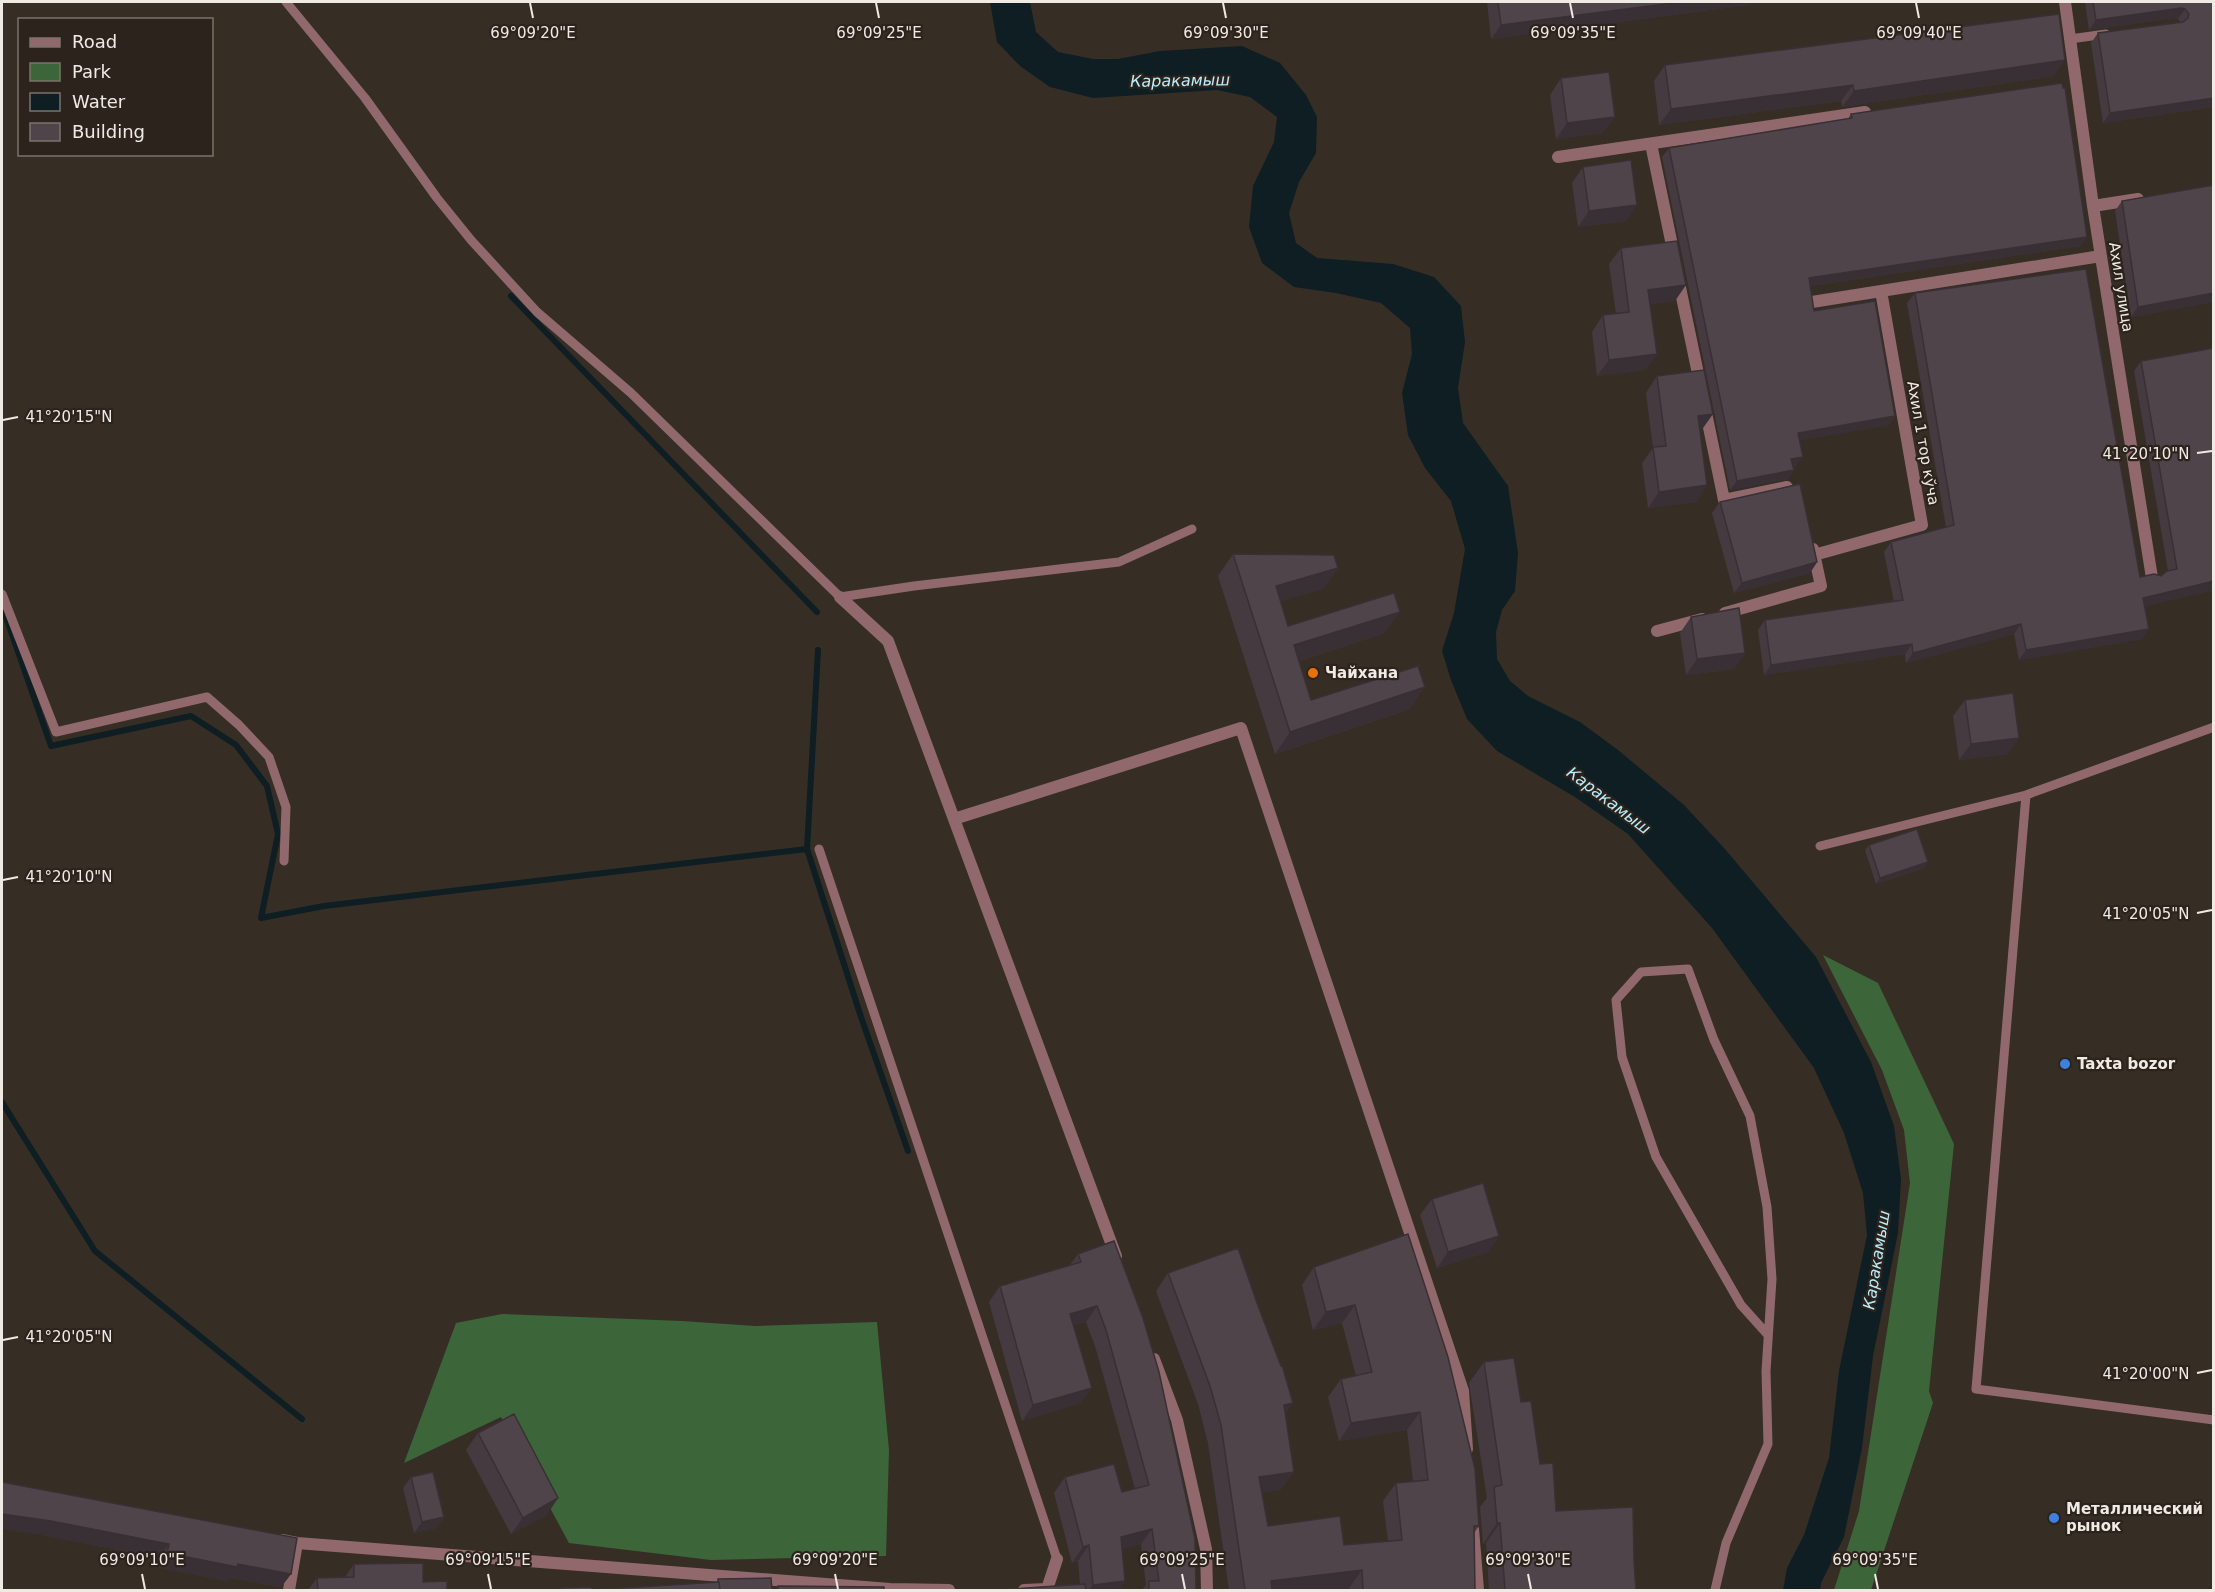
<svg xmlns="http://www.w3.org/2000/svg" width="2215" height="1592" font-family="'DejaVu Sans',sans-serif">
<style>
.green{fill:#3d653a}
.water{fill:#0e1e23}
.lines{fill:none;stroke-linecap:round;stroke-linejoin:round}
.stream{stroke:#0e1e23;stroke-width:6}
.service{stroke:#91696d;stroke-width:9}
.minor{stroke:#91696d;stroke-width:12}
.wall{fill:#453a40}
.shaded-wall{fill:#383034}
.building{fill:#50444b;stroke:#383034;stroke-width:1.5}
.ticks{fill:none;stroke:#efeae4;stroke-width:2}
.food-dot{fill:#e8710a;stroke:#2c241c;stroke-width:2}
.shop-dot{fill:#3f7fe0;stroke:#2c241c;stroke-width:2}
.labels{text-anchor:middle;stroke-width:4.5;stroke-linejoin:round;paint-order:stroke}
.street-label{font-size:15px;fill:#efeae4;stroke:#2c241c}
.poi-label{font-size:15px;font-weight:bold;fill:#efeae4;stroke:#2c241c;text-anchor:start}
.water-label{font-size:16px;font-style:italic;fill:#b8eefd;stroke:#2c241c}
.ticks-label{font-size:15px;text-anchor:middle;fill:#efeae4;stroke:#2c241c;stroke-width:4.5;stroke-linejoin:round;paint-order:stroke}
</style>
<rect width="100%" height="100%" fill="#362e25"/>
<path class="green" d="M1823,955L1878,983L1954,1144L1929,1391L1933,1403L1871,1590H1834L1859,1511L1910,1183L1904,1130L1882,1070Z
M502,1314L682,1321L755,1326L877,1322L889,1450L886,1556L711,1560L569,1543L501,1417L404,1463L456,1323Z"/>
<path class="water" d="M990,2H1030L1036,32L1058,52L1093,59H1118L1160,51L1242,46L1280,63L1306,95L1317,117L1316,153L1299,182L1289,213L1296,243L1317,258L1393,264L1434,277L1461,306L1465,342L1458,388L1463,423L1508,486L1518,553L1515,591L1502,610L1496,632L1497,659L1510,681L1528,696L1580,722L1618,750L1684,805L1724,848L1816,957L1871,1062L1894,1126L1901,1179L1898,1233L1873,1356L1862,1448L1844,1537L1821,1583L1820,1590H1783L1787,1568L1804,1535L1829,1458L1839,1371L1867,1235L1863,1193L1844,1133L1814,1068L1712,928L1628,834L1575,797L1497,751L1467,719L1451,680L1442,651L1454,613L1465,549L1451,501L1425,468L1408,435L1402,393L1412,354L1410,328L1381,303L1336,293L1294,287L1262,263L1249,227L1253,186L1274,142L1277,117L1250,97L1217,90L1093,98L1050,87L1020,66L997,42Z"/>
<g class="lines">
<path class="stream" d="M511,296L817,612
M2,606L51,746L191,716L236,745L267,786L278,834L261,918L324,906L807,849
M818,650L807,849L861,1017L908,1151
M2,1102L95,1251L302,1419"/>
<path class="service" d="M286,2L365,98L437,198L471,240L537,312L631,393L840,597L914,586L1119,562L1192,529
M2070,39L2106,34
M2,594L56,732L207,697L239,725L269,757L286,807L284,861
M2026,795L1976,1389L2214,1420
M1820,846L2026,795L2214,727
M819,849L1057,1559
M1715,1590L1726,1543L1768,1444L1766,1371L1772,1279L1767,1207L1750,1116L1714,1040L1688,969L1641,972L1616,1000L1622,1057L1656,1157L1741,1305L1768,1335"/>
<path class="minor" d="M2065,2L2093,206L2152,578
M1651,144L1674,255
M1558,157L1865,112
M2093,206L2138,199
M1678,278L1701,388
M1812,302L2101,256
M1705,408L1724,500L1787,487
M1814,555L1922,525L1881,291
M840,597L888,641L1116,1256
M1725,613L1821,586L1813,549
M1657,631L1702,619
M954,819L1241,728L1463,1391L1467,1449
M1154,1359L1177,1420L1206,1549L1207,1590
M1473,1529L1478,1590
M282,1540L297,1543L890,1589L949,1590
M289,1590L297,1543
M1024,1590L1047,1589L1057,1559"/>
</g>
<path class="wall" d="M1487,2H1751L1748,5L1491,39Z
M2085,2H2214V107L2103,123L2091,43L2098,33L2180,22L2178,19L2174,18L2089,30Z
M1665,65L2054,76L1842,107L1841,101L1659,125L1654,81Z
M1561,78L1603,133L1556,139L1550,95Z
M1851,114L2081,246L1810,286L1814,311L1895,416L1889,425L1800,440L1796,466L1793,467L1794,470L1788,479L1730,490L1662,157L1669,148L1848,119Z
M1583,167L1637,205L1626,221L1578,227L1572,183Z
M2214,185V302L2131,317L2115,211L2122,201Z
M1621,248L1675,301L1650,304L1657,354L1645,370L1597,376L1592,332L1603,315L1616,314L1609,264Z
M1915,293L2140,577L2161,576L2168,571L2134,371L2141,361L2214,590L2145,606L2142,639L2019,660L2014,634L1906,663L1905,654L1764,675L1758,630L1765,620L1894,602L1884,552L1891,542L1946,527L1907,303Z
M1657,376L1701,431H1700L1707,485L1696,502L1648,508L1642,463L1653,448L1646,393Z
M1720,502L1817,562L1810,573L1734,593L1712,513Z
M1233,554L1338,568L1323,589L1280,601L1288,626L1385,633L1299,661L1311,700L1410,709L1275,754L1218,576Z
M1691,617L1745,653L1734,669L1686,675L1680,633Z
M1965,700L2019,738L2007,754L1959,760L1953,716Z
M1869,845L1928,862L1924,868L1876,884L1865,850Z
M1432,1199L1499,1236L1488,1252L1437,1268L1420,1215Z
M1408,1234L1479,1526L1474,1533L1475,1590H1349V1588L1326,1590H1229L1208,1443L1198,1404L1156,1291L1168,1273L1293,1403L1285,1413L1281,1490L1262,1492L1268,1526L1344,1545L1388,1541L1383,1501L1396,1483L1413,1481L1407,1430L1339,1441L1328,1397L1341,1379L1356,1376L1342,1323L1313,1330L1302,1285L1314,1267Z
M1114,1241L1196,1590H1142L1146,1585L1141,1544L1122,1549L1119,1590H996L1080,1584L1078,1561L1072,1563L1054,1493L1065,1477L1122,1492L1135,1489L1095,1346L1086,1322L1073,1325L1081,1403L1022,1421L989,1302L1000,1286L1070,1265L1078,1254Z
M1484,1362L1521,1402L1540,1464L1556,1511L1634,1561L1636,1590H1489L1486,1543L1483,1544L1480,1507L1487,1498L1469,1383Z
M478,1433L547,1515L511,1534L466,1450Z
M411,1477L444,1517L436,1528L414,1533L403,1488Z
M2,1482L291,1574L281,1587L230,1578L227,1581L157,1567L159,1558L42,1535Z
M354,1564L423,1582L447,1590H308L317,1578L345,1577Z"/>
<path class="shaded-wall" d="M1681,2H1751L1748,5L1491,39L1501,25Z
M2181,8L2185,9L2178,19L2174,18L2089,30L2096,20Z
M2065,60L2054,76L1842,107L1854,91Z
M1853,85L1841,101L1659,125L1671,109Z
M2214,98V107L2103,123L2110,113Z
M1615,117L1603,133L1556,139L1567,123Z
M1637,205L1626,221L1578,227L1589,211Z
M2087,237L2081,246L1803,287L1809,278Z
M1686,285L1675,301L1637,306L1648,290Z
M2214,293V302L2131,317L2138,307Z
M1657,354L1645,370L1597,376L1609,360Z
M1713,414L1701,431L1687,433L1698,416Z
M1895,416L1889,425L1791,442L1798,433Z
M1803,457L1796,466L1785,468L1791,459Z
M1794,470L1788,479L1730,490L1737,481Z
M1707,485L1696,502L1648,508L1659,492Z
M1817,562L1810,573L1734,593L1742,583Z
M1338,568L1323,589L1261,607L1276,586Z
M2214,581V590L2136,608L2143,598Z
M1400,612L1385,633L1279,667L1294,645Z
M2021,624L2014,634L1906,663L1913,653Z
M2149,629L2142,639L2019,660L2026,650Z
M1912,644L1905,654L1764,675L1771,665Z
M1745,653L1734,669L1686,675L1697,659Z
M1425,687L1410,709L1275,754L1290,732Z
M2019,738L2007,754L1959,760L1971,744Z
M1928,862L1924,868L1876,884L1880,878Z
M1499,1236L1488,1252L1437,1268L1448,1252Z
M1355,1305L1342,1323L1313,1330L1326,1312Z
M1097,1306L1086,1322L1059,1330L1070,1314Z
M1092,1388L1081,1403L1022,1421L1033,1405Z
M1293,1403L1280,1421L1284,1405Z
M1420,1412L1407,1430L1339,1441L1351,1423Z
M1294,1472L1281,1490L1247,1495L1259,1477Z
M558,1498L547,1515L511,1534L523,1518Z
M2,1514L51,1521L169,1544L159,1558L42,1535L2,1529Z
M444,1517L436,1528L414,1533L422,1522Z
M1497,1523H1500L1486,1543L1483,1544Z
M1152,1529L1141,1544L1110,1553L1121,1537Z
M1089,1545L1078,1561L1072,1563L1083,1547Z
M167,1553L238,1564L291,1574L281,1587L230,1578L227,1581L157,1567Z
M1362,1570L1349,1588L1326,1590H1264L1271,1581Z
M1125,1581L1119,1590H1089L1093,1585Z"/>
<path class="building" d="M1498,2H1681L1501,25Z
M2093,2H2214V98L2110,113L2098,33L2183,22L2188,18L2189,14L2185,9L2181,8L2096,20Z
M2059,14L2065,60L1854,91L1853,85L1671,109L1665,65Z
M1609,72L1615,117L1567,123L1561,78Z
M2062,83L2063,88H2065L2087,237L1809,278L1814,311L1875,301L1895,416L1798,433L1803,457L1791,459L1794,470L1737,481L1669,148L1852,118L1851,114Z
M1631,160L1637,205L1589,211L1583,167Z
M2214,185V293L2138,307L2122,201Z
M1677,241L1686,285L1648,290L1657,354L1609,360L1603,315L1629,312L1621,248Z
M2086,269L2140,577L2154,574L2161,576L2167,571L2177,569L2141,361L2214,348V581L2143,598L2149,629L2026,650L2021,624L1913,653L1912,644L1771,665L1765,620L1903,600L1891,542L1954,525L1915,293Z
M1704,370L1713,414L1698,416L1707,485L1659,492L1653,447L1666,446L1657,376Z
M1800,484L1817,562L1742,583L1720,502Z
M1233,554L1334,555L1338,568L1276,586L1288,626L1394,593L1400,612L1294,645L1311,700L1418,666L1425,687L1290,732Z
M1739,608L1745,653L1697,659L1691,617Z
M2013,693L2019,738L1971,744L1965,700Z
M1917,829L1928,862L1880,878L1869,845Z
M1483,1183L1499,1236L1448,1252L1432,1199Z
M1408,1234L1448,1357L1475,1469L1479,1526H1474L1475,1590H1363L1362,1570L1271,1581L1272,1590H1245L1221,1425L1210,1386L1168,1273L1238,1248L1257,1303L1281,1366L1282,1365L1293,1403L1284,1405L1294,1472L1259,1477L1268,1526L1340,1516L1344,1545L1402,1540L1396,1483L1428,1480L1420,1412L1351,1423L1341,1379L1372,1372L1355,1305L1326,1312L1314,1267Z
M1114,1241L1143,1318L1159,1372L1195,1539L1196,1590H1149V1581H1159L1152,1529L1121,1537L1125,1581L1093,1585L1089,1545L1083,1547L1065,1477L1114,1464L1122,1492L1149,1485L1106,1330L1097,1306L1070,1314L1092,1388L1033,1405L1000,1286L1081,1262L1078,1254Z
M1514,1358L1521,1402L1531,1401L1540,1464L1553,1463L1556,1511L1633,1507L1634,1561L1636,1590H1505L1500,1523H1497L1494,1487L1502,1485L1484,1362Z
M514,1414L558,1498L523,1518L478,1433Z
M433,1472L444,1517L422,1522L411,1477Z
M2,1482L297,1538L291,1574L238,1564L237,1567L167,1553L169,1544L51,1521L2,1514Z
M423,1563V1582L447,1581V1590H318L317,1578L354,1577V1564Z
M771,1578L772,1590H720L719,1582H718V1579Z
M719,1582L720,1590H560V1588L592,1587V1590Z
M1085,1584L1086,1590H996Z
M778,1586L884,1587V1590H778Z"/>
<path class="ticks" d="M530,3L533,18M876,3L879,18M1223,3L1226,18M1570,3L1573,18M1916,3L1919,18M3,420L18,417M2197,453L2212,451M3,880L18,877M2197,913L2212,910M3,1340L18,1337M2197,1373L2212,1370M142,1574L145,1589M488,1574L491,1589M835,1574L838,1589M1182,1574L1185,1589M1528,1574L1531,1589M1875,1574L1878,1589"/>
<circle class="food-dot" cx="1313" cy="673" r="6"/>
<g class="shop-dot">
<circle cx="2065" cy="1064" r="6"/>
<circle cx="2054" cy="1518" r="6"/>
</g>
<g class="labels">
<g class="street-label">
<text transform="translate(2121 287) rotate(81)" y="5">Ахил улица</text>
<text transform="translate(1923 443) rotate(80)" y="5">Ахил 1 тор кўча</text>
</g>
<g class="poi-label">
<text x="1325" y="678">Чайхана</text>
<text x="2077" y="1069">Taxta bozor</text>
<text x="2066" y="1514">Металлический<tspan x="2066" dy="17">рынок</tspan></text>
</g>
<g class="water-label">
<text transform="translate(1180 80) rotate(-1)" y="6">Каракамыш</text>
<text transform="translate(1609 800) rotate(37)" y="6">Каракамыш</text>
<text transform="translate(1876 1260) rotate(-81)" y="6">Каракамыш</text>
</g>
</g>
<g class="ticks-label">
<text x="533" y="38">69°09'20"E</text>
<text x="879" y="38">69°09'25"E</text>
<text x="1226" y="38">69°09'30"E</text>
<text x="1573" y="38">69°09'35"E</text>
<text x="1919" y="38">69°09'40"E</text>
<text x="69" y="422">41°20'15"N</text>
<text x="2146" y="459">41°20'10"N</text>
<text x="69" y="882">41°20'10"N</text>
<text x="2146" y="919">41°20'05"N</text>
<text x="69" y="1342">41°20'05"N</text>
<text x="2146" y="1379">41°20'00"N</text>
<text x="142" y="1565">69°09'10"E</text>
<text x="488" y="1565">69°09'15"E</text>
<text x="835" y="1565">69°09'20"E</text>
<text x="1182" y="1565">69°09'25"E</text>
<text x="1528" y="1565">69°09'30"E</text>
<text x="1875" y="1565">69°09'35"E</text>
</g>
<rect width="2215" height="1592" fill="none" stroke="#efeae4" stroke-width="6"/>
<rect x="18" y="18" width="195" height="138" fill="#2c241c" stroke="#7a736c" stroke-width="1.5"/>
<rect x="30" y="38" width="30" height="9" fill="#91696d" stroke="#7a736c" stroke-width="1.5"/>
<text x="72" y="48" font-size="18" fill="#efeae4">Road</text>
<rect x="30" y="63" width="30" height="18" fill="#3d653a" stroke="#7a736c" stroke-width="1.5"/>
<text x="72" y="78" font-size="18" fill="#efeae4">Park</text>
<rect x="30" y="93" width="30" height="18" fill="#0e1e23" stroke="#7a736c" stroke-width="1.5"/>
<text x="72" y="108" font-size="18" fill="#efeae4">Water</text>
<rect x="30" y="123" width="30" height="18" fill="#50444b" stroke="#7a736c" stroke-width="1.5"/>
<text x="72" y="138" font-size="18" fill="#efeae4">Building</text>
</svg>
